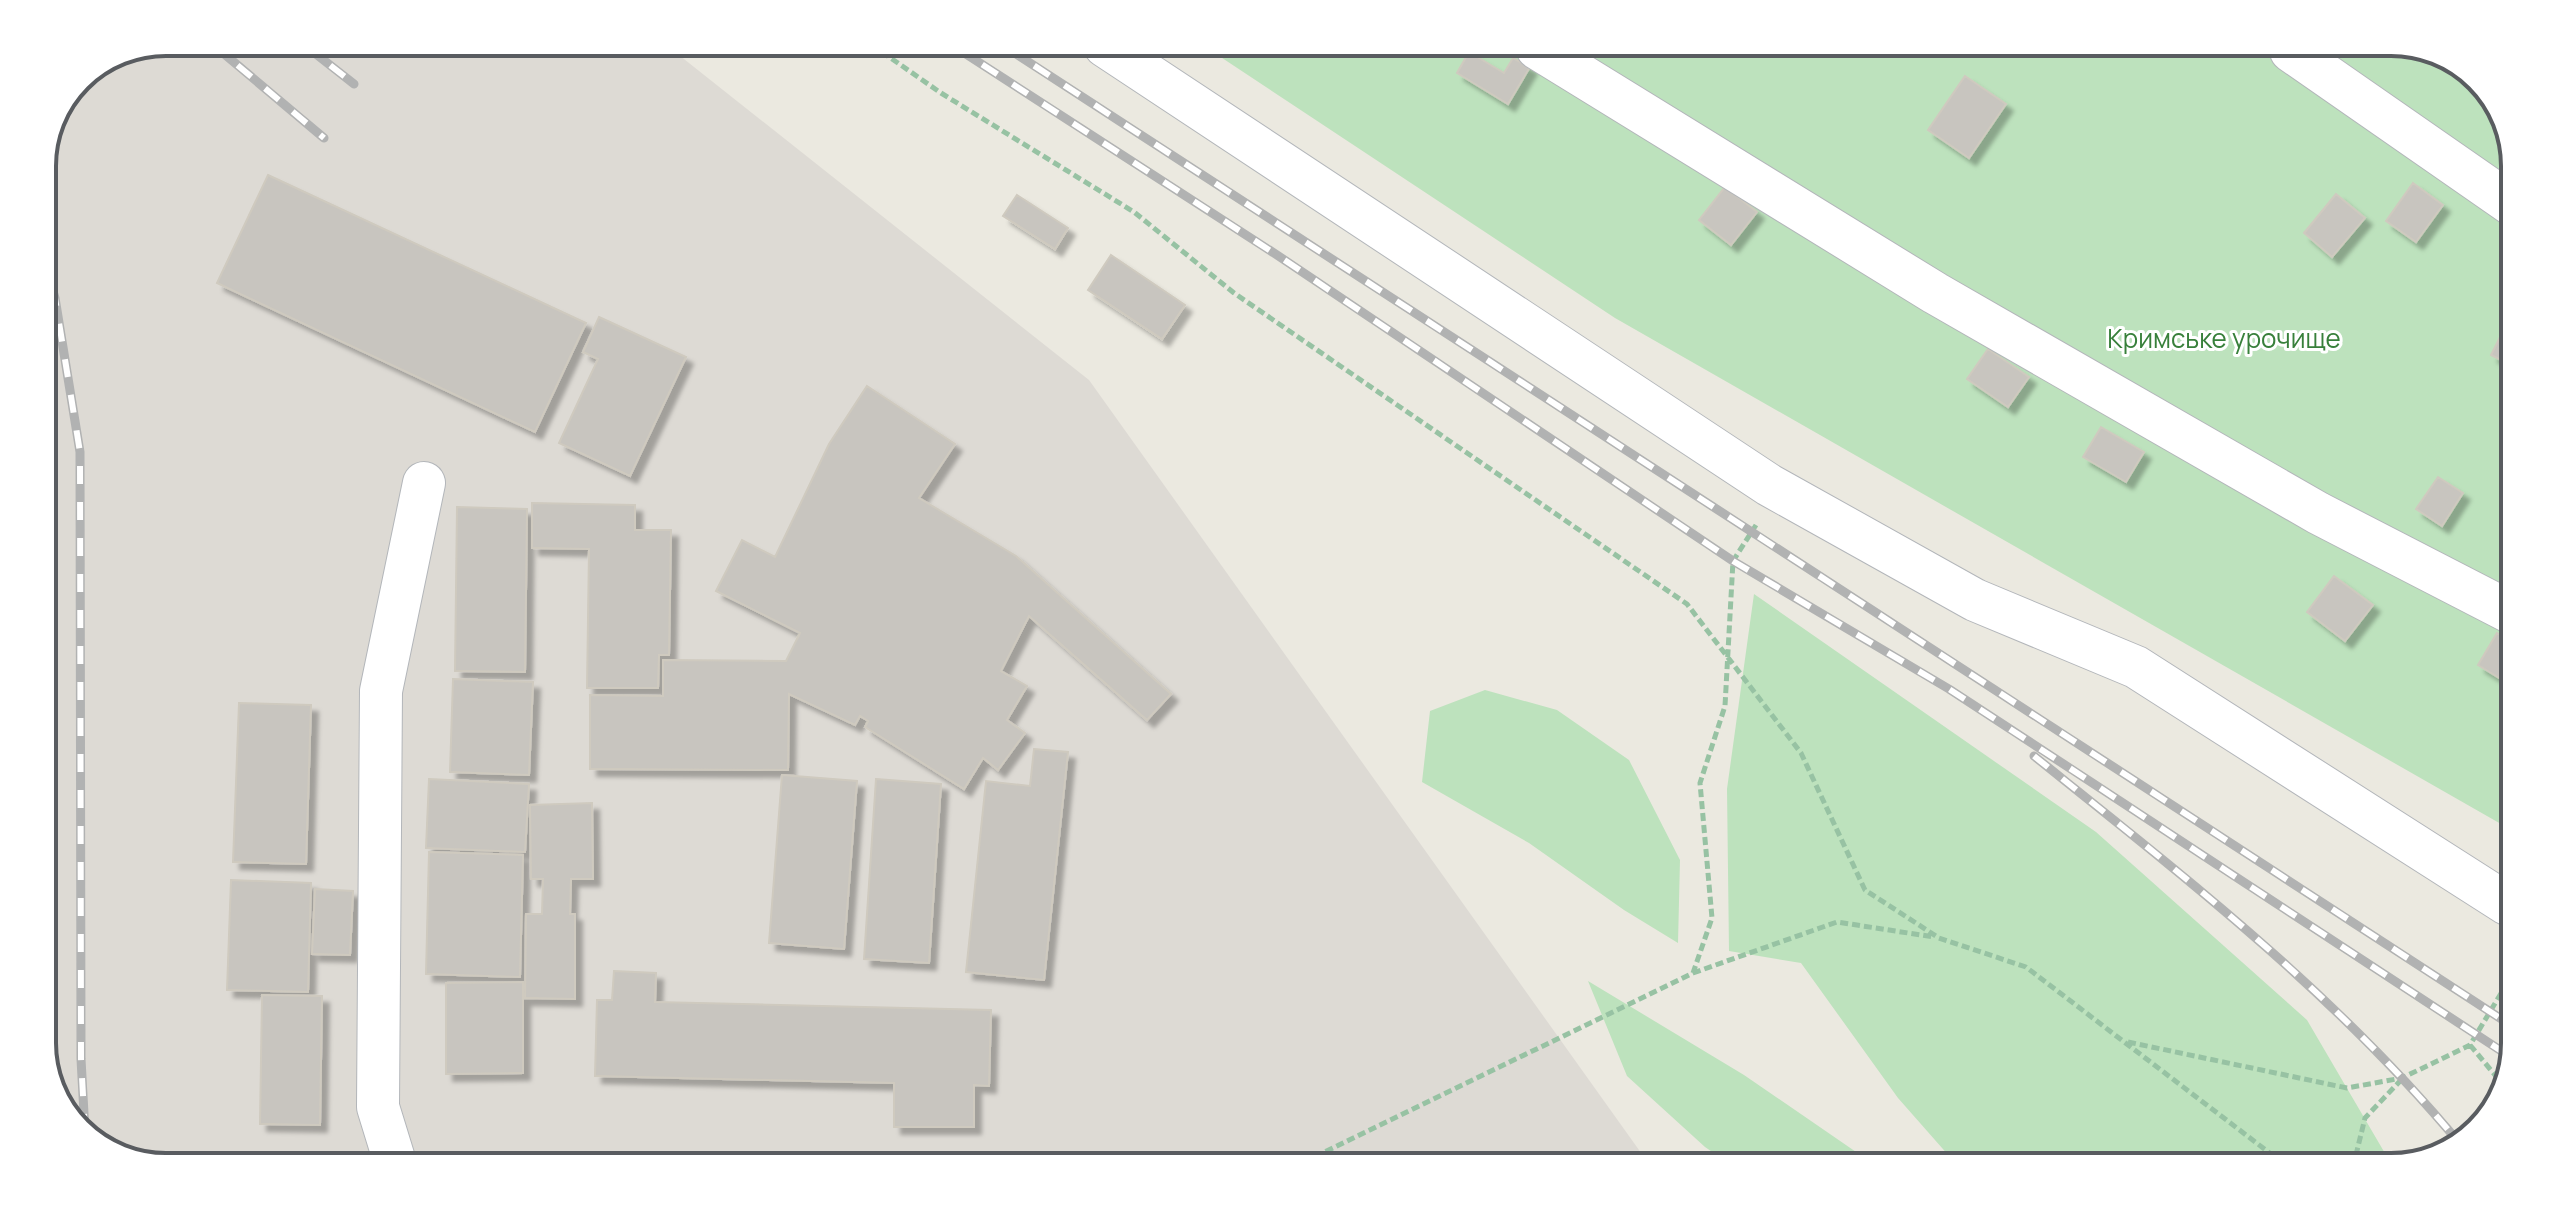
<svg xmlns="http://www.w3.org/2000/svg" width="2557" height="1209" font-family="Manrope,sans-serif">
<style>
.industrial{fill:#dddad4}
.green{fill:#bde2bd}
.building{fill:#c8c5bf;stroke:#cfcabf;stroke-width:2;filter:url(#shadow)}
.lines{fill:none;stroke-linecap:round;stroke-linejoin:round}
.minor-casing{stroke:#b3b6ba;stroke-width:44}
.path{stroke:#97c2a3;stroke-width:5;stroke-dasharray:8 4;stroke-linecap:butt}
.minor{stroke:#fff;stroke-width:42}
.rail-casing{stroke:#b1b2b2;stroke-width:9}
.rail{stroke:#fff;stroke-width:6;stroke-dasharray:18;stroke-linecap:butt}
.labels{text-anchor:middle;stroke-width:6;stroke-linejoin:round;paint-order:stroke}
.park-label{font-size:26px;fill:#38803b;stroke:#fff}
.rim{fill:none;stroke:#595c60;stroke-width:4}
</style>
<defs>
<filter id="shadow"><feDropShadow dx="7" dy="7" stdDeviation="2" flood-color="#0004"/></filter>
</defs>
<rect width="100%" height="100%" fill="#ebe9e0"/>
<path class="industrial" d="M166,42L665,44L1089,380L1649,1164L118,1157L67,1118L42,1052V158L79,78Z"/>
<path class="green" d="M1204,46L2439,52L2494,97L2515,158L2508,828L1615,318Z
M1754,594L2096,832L2307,1020L2393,1167L1957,1165L1898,1098L1801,963L1729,951L1727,789Z
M1485,690L1557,710L1629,760L1680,860L1678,943L1624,910L1529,843L1422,782L1430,711Z
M1588,981L1744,1075L1875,1165L1730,1164L1705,1147L1627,1076Z"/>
<path class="building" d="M1469,52L1504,73L1513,58L1530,67L1508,104L1457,73Z
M1965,76L2006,104L1969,158L1928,130Z
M268,175L586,323L535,432L217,283Z
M2413,183L2443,205L2416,242L2386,221Z
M1725,187L1757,212L1731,245L1699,220Z
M2336,194L2365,218L2332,257L2304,233Z
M1017,195L1068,228L1055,249L1003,216Z
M1111,255L1185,305L1162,339L1088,290Z
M2513,311V366L2491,355Z
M599,317L686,357L630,476L559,443L598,359L583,352Z
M1988,349L2029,377L2008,407L1967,379Z
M867,386L955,444L919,498L1016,556L1171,694L1147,720L1029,616L1001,671L1027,686L1007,720L1025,733L998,770L983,758L964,789L865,727L868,721L860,716L855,725L789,694L788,770L590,769V695L663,696V660L786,661L800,633L716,591L742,540L775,557L829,444Z
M2101,427L2144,452L2126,482L2083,457Z
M2438,477L2463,493L2442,526L2416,509Z
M532,503L635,505V530H671L669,655H659L658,688H587L589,549L532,548Z
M457,507L527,509L525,672L455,671Z
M2334,576L2373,605L2345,641L2307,612Z
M2497,633L2510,641L2509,684L2478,665Z
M453,679L533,682L529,775L450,772Z
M239,703L311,705L306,864L233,862Z
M1034,749L1068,752L1044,980L966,972L986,781L1030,786Z
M782,775L857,781L844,949L769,943Z
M429,779L529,784L525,852L426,848Z
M876,779L941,784L929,963L864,959Z
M592,803L593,879H571L570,914H575V999L525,998L526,914H542L543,879H531L530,805Z
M429,852L523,855L520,977L426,974Z
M231,880L311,883L308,992L227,990Z
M315,889L353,891L350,955L312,954Z
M614,971L656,973L655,1002L991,1010L989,1086L974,1085V1127H894V1083L595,1076L597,1000H612Z
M523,982V1073L446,1074V983Z
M262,995L322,996L320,1125L260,1124Z"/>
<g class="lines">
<g class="minor-casing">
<path id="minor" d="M1105,46L1769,485L1975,600L2136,667L2507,904
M1537,48L1935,293L2318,513L2510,612
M2291,51L2514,206
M394,1159L378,1107L381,691L424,483"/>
</g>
<path class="path" d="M872,45L941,93L1134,212L1234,293L1687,604L1801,753L1865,890L1939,938L2026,967L2288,1167
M1693,973L1837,922L1934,937
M2128,1042L2347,1088L2402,1078L2470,1045L2506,985
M2470,1045L2505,1087
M1304,1162L1693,973L1712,918L1700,783L1725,706L1733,561L1756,525
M2353,1167L2365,1118L2401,1080"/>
<use href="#minor" class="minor"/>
<g class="rail-casing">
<path id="rail" d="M210,42L324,138
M302,43L354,84
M952,45L1277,255L1733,561L1949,689L2506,1054
M1004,46L2506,1022
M42,254L55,298L80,452L81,1059L85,1132
M2034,756C2185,877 2337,995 2461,1145"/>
</g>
<use href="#rail" class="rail"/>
</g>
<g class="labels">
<g class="park-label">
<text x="2224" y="348">Кримське урочище</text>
</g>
</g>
<path d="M0 0H2557V1209H0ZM166 56H2391A110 110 0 0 1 2501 166V1043A110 110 0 0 1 2391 1153H166A110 110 0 0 1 56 1043V166A110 110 0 0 1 166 56Z" fill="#fff" fill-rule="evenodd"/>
<path class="rim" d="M166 56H2391A110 110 0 0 1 2501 166V1043A110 110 0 0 1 2391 1153H166A110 110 0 0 1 56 1043V166A110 110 0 0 1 166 56Z"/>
</svg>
